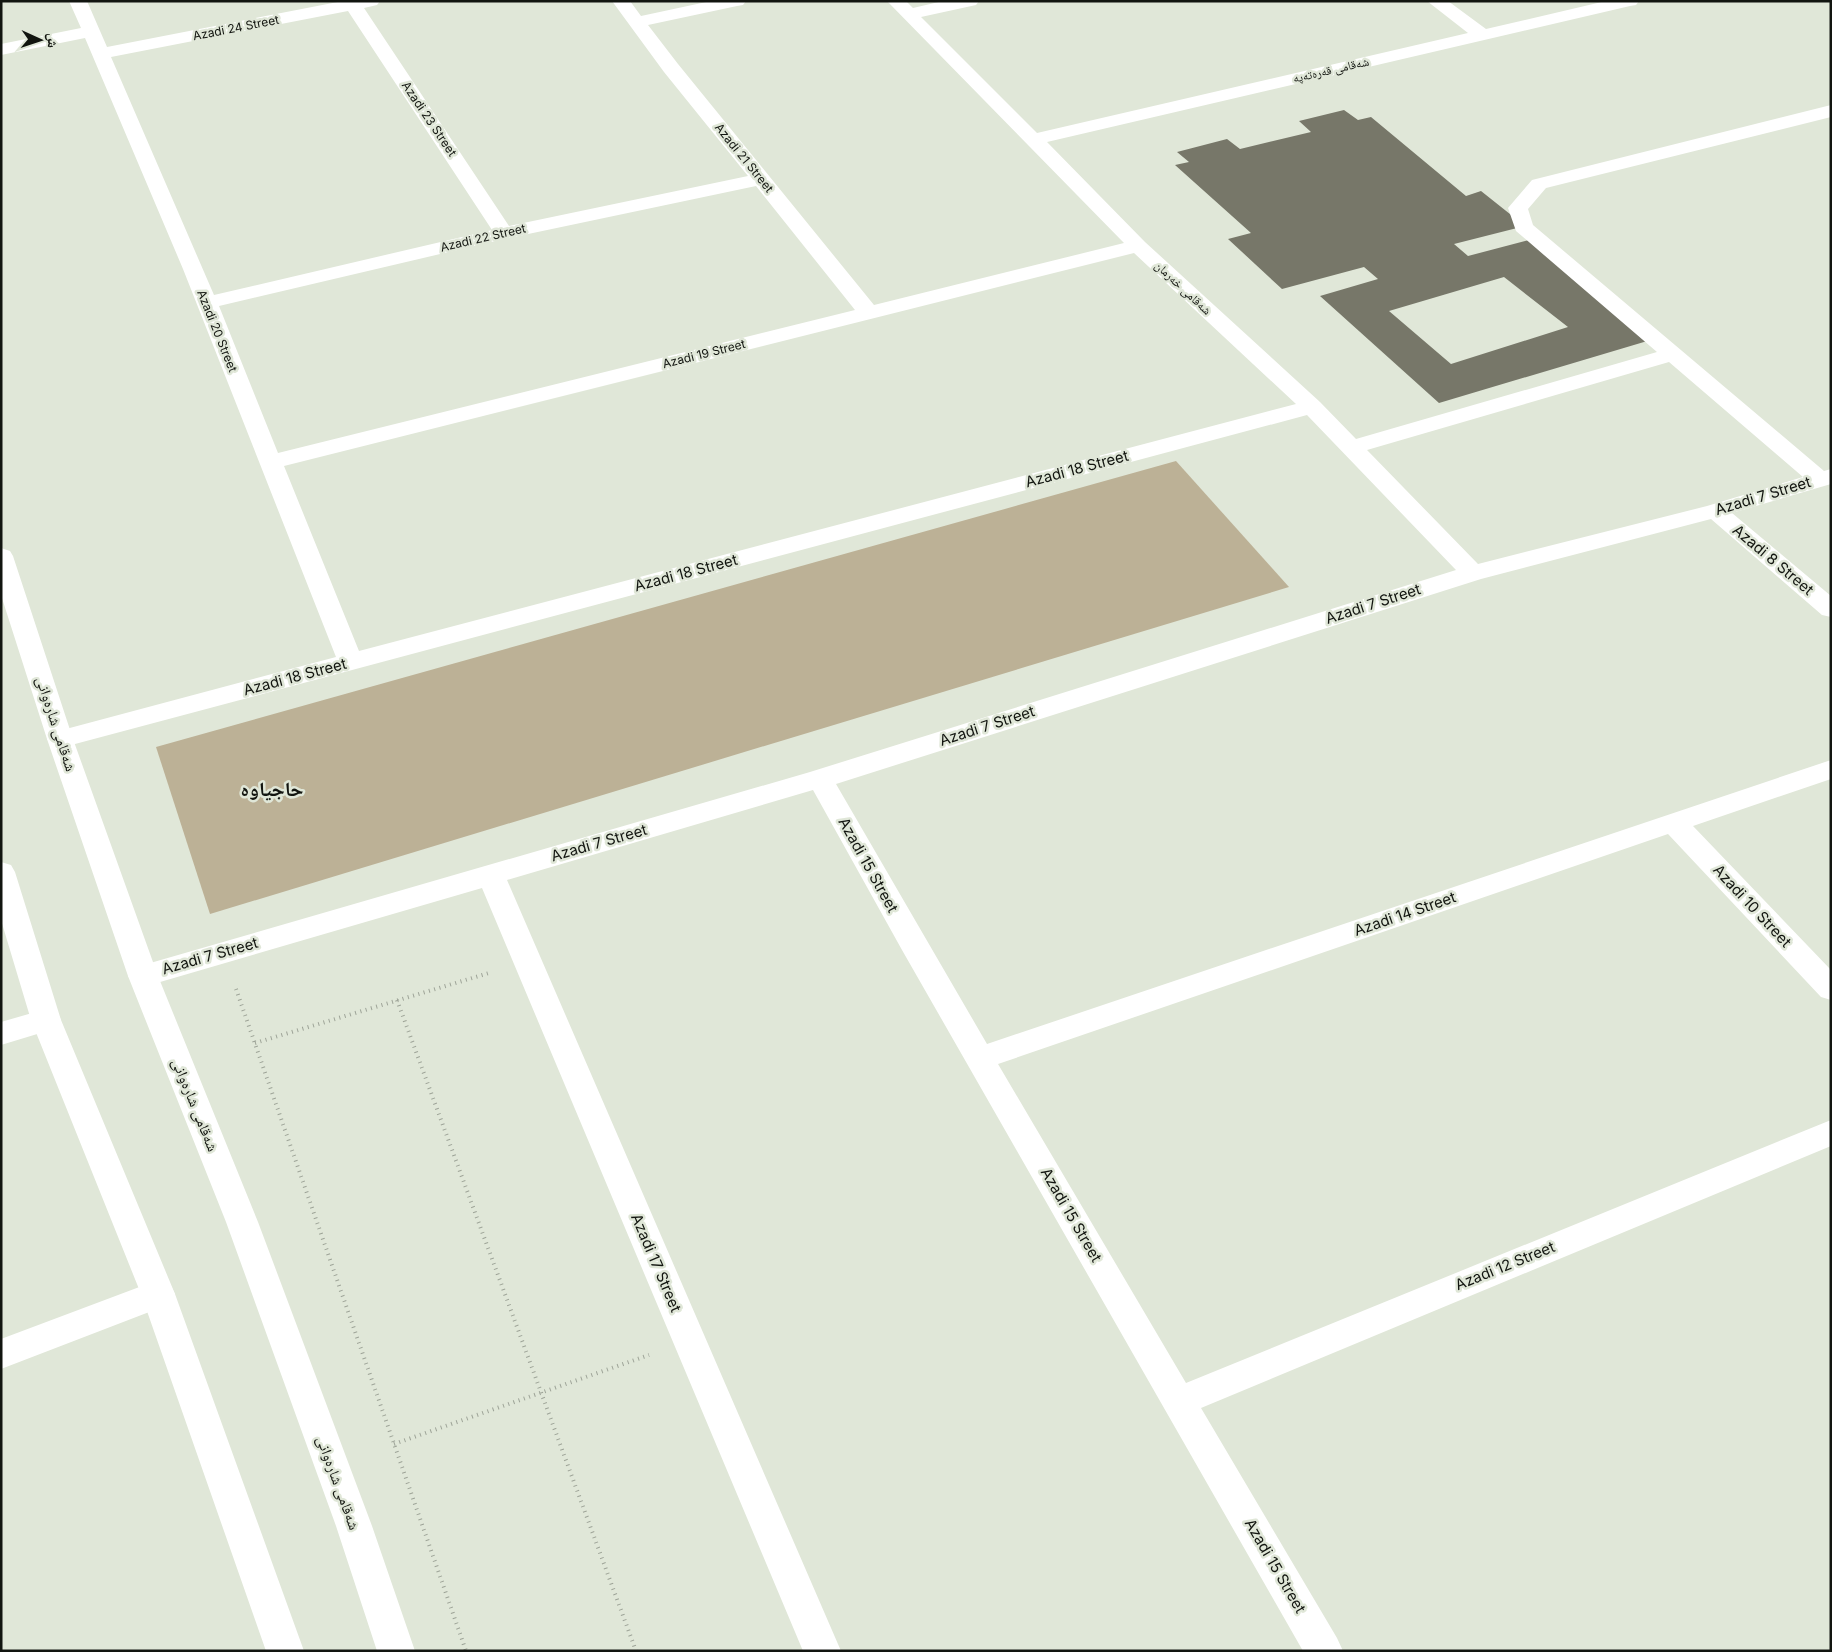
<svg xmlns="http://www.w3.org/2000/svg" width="1832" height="1652" font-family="Inter,'Noto Naskh Arabic',sans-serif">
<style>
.green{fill:#bcb196}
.building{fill:#777769;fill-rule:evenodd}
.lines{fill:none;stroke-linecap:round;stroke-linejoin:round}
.path{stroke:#9ea498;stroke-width:4;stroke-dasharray:1 4.5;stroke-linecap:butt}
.minor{fill:#fff;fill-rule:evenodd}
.major{fill:#fff;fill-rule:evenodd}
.labels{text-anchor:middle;stroke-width:5;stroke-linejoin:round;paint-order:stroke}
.far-street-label{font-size:12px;fill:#121510;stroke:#e0e7d8}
.street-label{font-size:15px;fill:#121510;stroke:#e0e7d8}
.district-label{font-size:20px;font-weight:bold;fill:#121510;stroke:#e0e7d8}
</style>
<rect width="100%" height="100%" fill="#e0e7d8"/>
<path class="green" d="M1176,461L1289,587L210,914L156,747Z"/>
<path class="building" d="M1344,110L1358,120L1371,117L1466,196L1481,191L1525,226L1454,244L1468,256L1529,240L1654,339L1439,403L1320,296L1378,279L1364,267L1282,289L1228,239L1251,233L1175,165L1189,162L1177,152L1227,139L1240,149L1311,132L1299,121ZM1504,277L1568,327L1451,364L1389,311Z"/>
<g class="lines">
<path class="path" d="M236,989L466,1651
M397,1000L636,1651
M255,1043L489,973
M394,1444L649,1355"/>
<path class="minor" d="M69,1H87L107,47L343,1H380L377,5L364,8L509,226L748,176L664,72L612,1H630L641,16L711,1H746L743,5L737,6L648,25L678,64L874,305L1124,243L887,1H906L913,8L943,1H979L976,5L921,17L1037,133L1468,33L1427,1H1448L1486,29L1606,1H1639L1636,5L1630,6L1047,142L1145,242L1320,402L1356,439L1657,352L1516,231L1508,208L1532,180L1831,105V117L1546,188L1528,209L1533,225L1824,471L1831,469V484L1732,513L1831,596V617L1822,615L1711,519L1481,579L836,784L987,1044L1831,760V779L1693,826L1831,970V1000L1821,997L1668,834L998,1064L1186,1383L1831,1120V1146L1201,1408L1337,1638L1343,1651H1303L902,950L813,790L507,880L841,1651H803L482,888L143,987L133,984L128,976L133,968L810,772L1456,570L1307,415L60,748L51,745L47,739L51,733L336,657L183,269L85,38L1,55V44L81,28ZM348,11L492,230L214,295L111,57ZM756,186L855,310L278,453L219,306L504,239ZM1134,253L1296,404L359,651L284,466ZM1669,362L1803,477L1707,506L1478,564L1367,450Z
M46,1009L57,1012L61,1020L57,1028L1,1045V1022Z
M158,1280L170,1284L175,1294L170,1304L1,1369V1339Z"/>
<path class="major" d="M1,548L10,551L13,556L73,739L158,976L258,1222L372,1526L415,1651H377L336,1526L226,1222L128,976L47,739L1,595Z
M1,862L11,865L15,872L61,1020L175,1294L304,1651H266L141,1294L31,1020L1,920Z"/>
</g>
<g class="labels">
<g class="far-street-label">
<text transform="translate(236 28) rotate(-11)" y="4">Azadi 24 Street</text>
<text transform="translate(1331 70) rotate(-13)" y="4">شەقامی قەرەتەپە</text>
<text transform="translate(429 119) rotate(56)" y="4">Azadi 23 Street</text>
<text transform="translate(744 158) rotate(51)" y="4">Azadi 21 Street</text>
<text transform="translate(483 238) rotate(-13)" y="4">Azadi 22 Street</text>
<text transform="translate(1183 288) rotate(43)" y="4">شەقامی خەرمان</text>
<text transform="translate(217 331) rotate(68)" y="4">Azadi 20 Street</text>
<text transform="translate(704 354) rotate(-14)" y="4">Azadi 19 Street</text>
</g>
<g class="street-label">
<text transform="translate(1077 469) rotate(-15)" y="5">Azadi 18 Street</text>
<text transform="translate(1763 496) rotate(-17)" y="5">Azadi 7 Street</text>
<text transform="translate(1773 560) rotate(40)" y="5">Azadi 8 Street</text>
<text transform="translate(686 573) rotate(-15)" y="5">Azadi 18 Street</text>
<text transform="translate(1373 604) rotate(-18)" y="5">Azadi 7 Street</text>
<text transform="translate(295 677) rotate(-15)" y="5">Azadi 18 Street</text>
<text transform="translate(56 724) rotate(72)" y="5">شەقامی شارەوانی</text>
<text transform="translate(987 726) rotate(-18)" y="5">Azadi 7 Street</text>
<text transform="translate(599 843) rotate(-16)" y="5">Azadi 7 Street</text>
<text transform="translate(868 865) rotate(61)" y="5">Azadi 15 Street</text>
<text transform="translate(1752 906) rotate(47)" y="5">Azadi 10 Street</text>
<text transform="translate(1405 914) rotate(-19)" y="5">Azadi 14 Street</text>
<text transform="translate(210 956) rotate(-16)" y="5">Azadi 7 Street</text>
<text transform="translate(195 1105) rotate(68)" y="5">شەقامی شارەوانی</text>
<text transform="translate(1071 1215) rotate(60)" y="5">Azadi 15 Street</text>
<text transform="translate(656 1263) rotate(67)" y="5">Azadi 17 Street</text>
<text transform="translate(1505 1266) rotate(-22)" y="5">Azadi 12 Street</text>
<text transform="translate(338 1483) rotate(70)" y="5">شەقامی شارەوانی</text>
<text transform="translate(1275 1566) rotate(60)" y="5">Azadi 15 Street</text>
</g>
<g class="district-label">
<text x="272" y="796">حاجیاوە</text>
</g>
</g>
<rect width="1832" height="1652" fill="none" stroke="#121510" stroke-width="5"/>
<g transform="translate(40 40) rotate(93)" stroke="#e0e7d8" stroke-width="4" paint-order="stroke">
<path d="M0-4L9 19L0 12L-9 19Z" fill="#121510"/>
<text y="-8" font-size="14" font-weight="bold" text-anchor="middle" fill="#121510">ش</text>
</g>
</svg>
